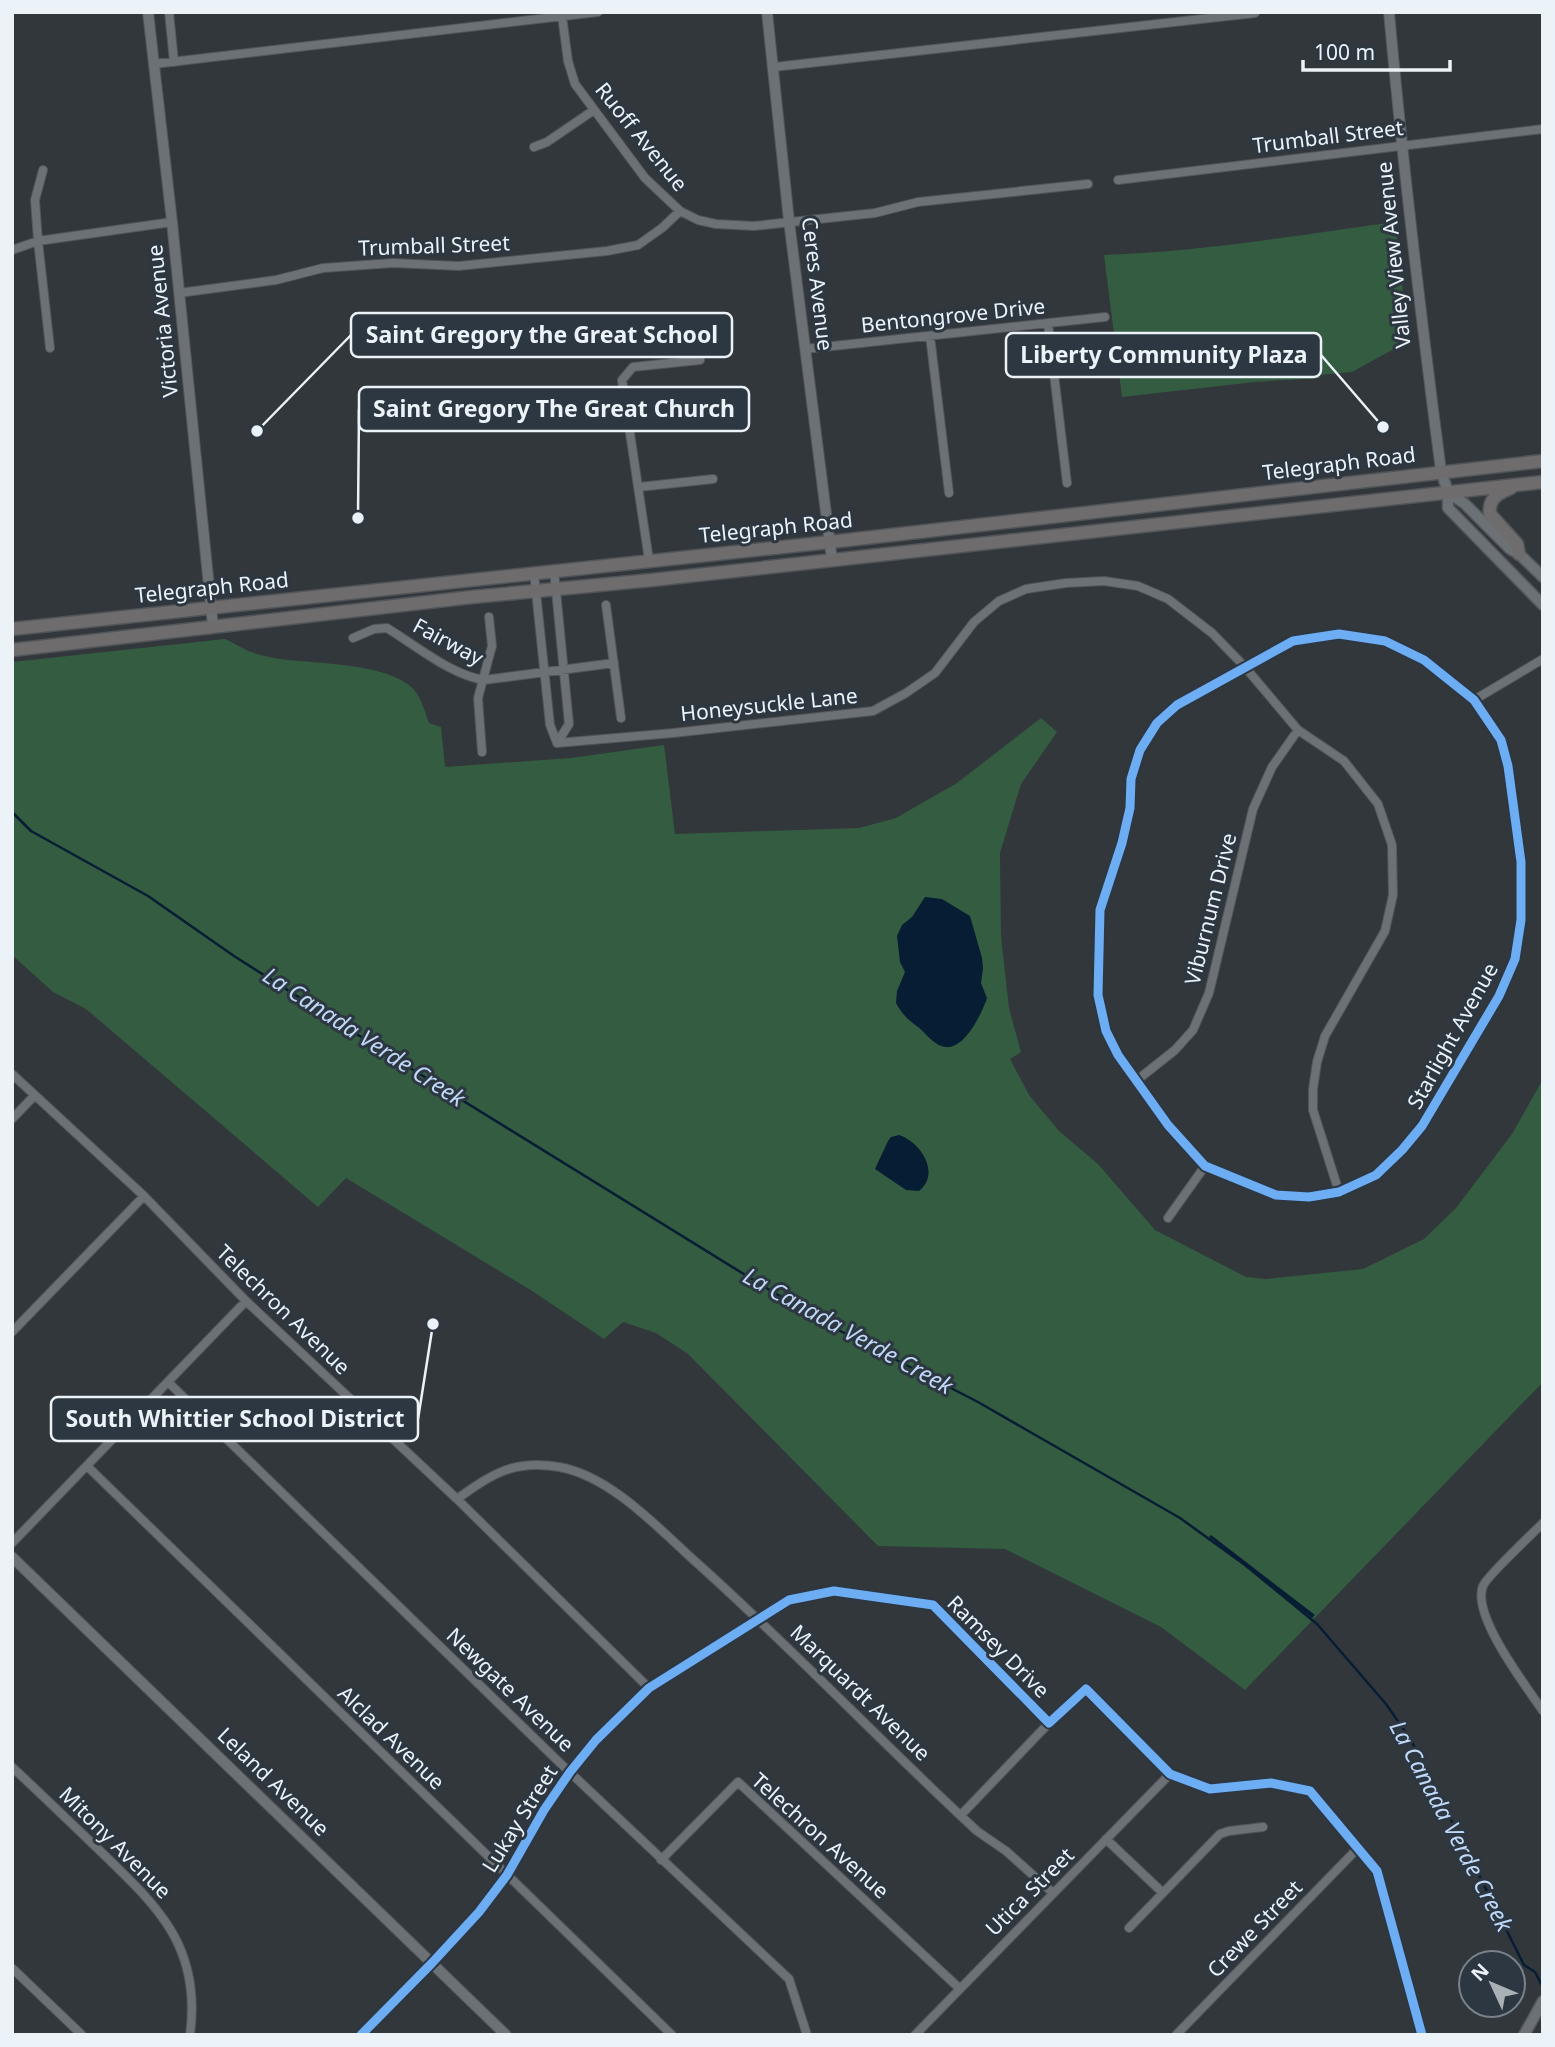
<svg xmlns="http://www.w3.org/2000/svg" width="1555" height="2047" font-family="'Noto Sans',sans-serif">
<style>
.green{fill:#335c41}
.water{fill:#071d34}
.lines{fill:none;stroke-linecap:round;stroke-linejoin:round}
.stream{stroke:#071d34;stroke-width:2.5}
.minor-casing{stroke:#51555a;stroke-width:10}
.tertiary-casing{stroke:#51555a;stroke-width:12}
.secondary-casing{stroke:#51555a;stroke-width:13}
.primary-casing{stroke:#51555a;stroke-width:15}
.minor{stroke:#6c7175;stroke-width:8}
.tertiary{stroke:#6c7175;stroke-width:10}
.secondary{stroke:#6c7175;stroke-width:10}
.primary{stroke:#6e6c6c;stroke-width:12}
.cycleway-casing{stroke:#2d3741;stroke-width:13}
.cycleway{stroke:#6dadf4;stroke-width:9}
.labels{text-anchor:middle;stroke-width:6;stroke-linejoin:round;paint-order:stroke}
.street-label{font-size:21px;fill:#ebf2f8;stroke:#2d3741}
.water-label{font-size:23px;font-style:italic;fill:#c0d9f8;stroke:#2d3741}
.leader{fill:none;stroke:#ebf2f8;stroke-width:2.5}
.callout-dot{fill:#ebf2f8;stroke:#2d3741;stroke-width:2.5}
.callout{fill:#2d3741;stroke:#ebf2f8;stroke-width:2.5}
.callout-label{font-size:23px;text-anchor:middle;font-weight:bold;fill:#ebf2f8}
</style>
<rect width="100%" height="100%" fill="#32373c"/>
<path class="green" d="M1395,222L1409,346L1392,350L1352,372L1319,375L1320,378L1255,382L1122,397L1104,255C1201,252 1299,235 1395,222Z
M225,639C236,644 248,652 260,655C302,666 374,659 409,685C421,694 424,710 429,723L441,727L445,767L571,758L664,745L675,834L859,828L896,818L957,783L1041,718L1057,732L1021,784L1000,853L1001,937L1009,1008L1021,1052L1010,1059L1029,1095L1059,1131L1098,1164L1155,1230L1246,1277L1266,1279L1363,1269L1424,1239L1456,1208L1512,1134L1543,1079V1382L1245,1690L1161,1627L1005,1549L878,1546L688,1354L656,1333L623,1322L604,1339L529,1289L346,1178L318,1207L86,1009L53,992L12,955V662Z"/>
<path class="water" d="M925,897L942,899L970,916L982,958L983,968L981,983L987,998C982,1013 965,1049 946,1047C934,1046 927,1034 918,1027C908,1020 902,1014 896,1003L897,991L905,972L900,962L897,936L902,925L912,917Z
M899,1135C921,1142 941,1174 919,1191L906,1190L875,1169L888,1141L891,1137Z
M1211,1535L1315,1615L1312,1618L1209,1537Z"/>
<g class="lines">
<path class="stream" d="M12,812L31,831L148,896L234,956L410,1068L815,1318L978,1402L1180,1518L1245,1565L1317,1624L1386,1704L1411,1740L1524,1965L1535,1972L1543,1987"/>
<g class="minor-casing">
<path id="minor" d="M169,12L174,62
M562,16L568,61L575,84L645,178L680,211L698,220L716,224L754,226L875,213L918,202L1088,184
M154,64L598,12
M774,67L1255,13
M534,147L547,142L594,110
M43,170L35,200L38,241L50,348
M1118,180L1543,129
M12,250L38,241L172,222
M179,293L276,280L323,268L393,263L459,266L607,251L638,245L662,228L680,211
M1048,324L1067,483
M930,336L949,493
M805,349L1105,317
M639,487L713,479
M649,560L622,380L633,367L700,360
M554,570L569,724L557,743
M534,573L550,725L557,743
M606,605L621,718
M1339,634L1385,641L1424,660L1474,700L1501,740L1508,766L1521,862V920L1515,959L1499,996L1422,1126L1402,1150L1376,1175L1339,1192L1309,1197L1276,1195L1205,1166L1168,1125L1118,1055L1106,1031L1098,995L1100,910L1122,843L1130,808L1131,779L1140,750L1157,723L1177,705L1293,641Z
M353,638L374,629L387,628C415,645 451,675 484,680L614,663
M1474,700L1543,659
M557,743L673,733L873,711L906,693L935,673L974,622L999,601L1026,589L1066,583L1104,581L1138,586L1168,599L1212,633L1245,667L1298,730L1344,761L1378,804L1392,845L1393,895L1385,931L1325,1036L1317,1062L1313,1089V1110L1339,1192
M482,752L478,698L492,646L489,617
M12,1074L144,1196L246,1301L457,1499L649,1688
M1136,1081L1175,1050L1193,1030L1209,993L1253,809L1272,767L1298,730
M12,1119L34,1096
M1168,1218L1205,1166
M12,1332L144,1196
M168,1382L560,1763L789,1979L807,2035
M87,1466L672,2035
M457,1499C492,1474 514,1459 559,1467C611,1476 659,1529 697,1563C793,1649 882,1743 977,1831L1006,1851L1053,1893
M1543,1523C1532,1534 1486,1577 1483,1586C1471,1615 1526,1686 1543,1711
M12,1543L246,1301
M12,1767C41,1794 69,1821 97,1848C156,1905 202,1945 190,2035
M961,1815L1049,1723
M1106,1839L1163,1893
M661,1860L738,1782L959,1988
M1129,1928L1220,1834L1229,1831L1263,1827
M12,1968L82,2035
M361,2035L432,1963L479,1912L507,1875L544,1810L570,1772L596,1740L649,1688L789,1600L834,1591L933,1605L1049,1723L1086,1689L1170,1774L1210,1789L1271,1783L1310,1791L1377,1871L1422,2035
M915,2035L1170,1774
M1176,2035L1359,1847"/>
</g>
<g class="tertiary-casing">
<path id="tertiary" d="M148,12L172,222L213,626
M767,12L789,221L832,560
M1389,12C1403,166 1421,318 1441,471
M12,1557L506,2035"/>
</g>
<g class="secondary-casing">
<path id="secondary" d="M1441,471L1448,492V508L1543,605
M1448,492L1465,504L1510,549L1519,554L1543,577
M1524,2035L1543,2001"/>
</g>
<g class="primary-casing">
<path id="primary" d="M1511,488C1498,493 1488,499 1490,514L1517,544L1519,554
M12,629L830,542L1543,461
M12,650L472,597L652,580L1543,482"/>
</g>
<use href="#minor" class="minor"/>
<use href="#tertiary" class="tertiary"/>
<use href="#secondary" class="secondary"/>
<use href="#primary" class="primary"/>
<g class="cycleway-casing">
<path id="cycleway" d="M1339,634L1385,641L1424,660L1474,700L1501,740L1508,766L1521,862V920L1515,959L1499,996L1422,1126L1402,1150L1376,1175L1339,1192L1309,1197L1276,1195L1205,1166L1168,1125L1118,1055L1106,1031L1098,995L1100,910L1122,843L1130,808L1131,779L1140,750L1157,723L1177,705L1293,641Z
M361,2035L432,1963L479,1912L507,1875L544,1810L570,1772L596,1740L649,1688L789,1600L834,1591L933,1605L1049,1723L1086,1689L1170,1774L1210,1789L1271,1783L1310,1791L1377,1871L1422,2035"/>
</g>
<use href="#cycleway" class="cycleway"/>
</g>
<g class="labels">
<g class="street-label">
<text transform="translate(641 137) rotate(51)" y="7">Ruoff Avenue</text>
<text transform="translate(1328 137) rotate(-7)" y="7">Trumball Street</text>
<text transform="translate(434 246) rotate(-2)" y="7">Trumball Street</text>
<text transform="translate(1394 255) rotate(-96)" y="7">Valley View Avenue</text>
<text transform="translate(817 284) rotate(83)" y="7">Ceres Avenue</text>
<text transform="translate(953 316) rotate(-6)" y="7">Bentongrove Drive</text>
<text transform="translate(163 321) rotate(-96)" y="7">Victoria Avenue</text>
<text transform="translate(1339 464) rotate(-7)" y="7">Telegraph Road</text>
<text transform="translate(776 528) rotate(-6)" y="7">Telegraph Road</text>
<text transform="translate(212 588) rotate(-6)" y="7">Telegraph Road</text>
<text transform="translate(448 642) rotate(28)" y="7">Fairway</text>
<text transform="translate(769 705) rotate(-6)" y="7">Honeysuckle Lane</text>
<text transform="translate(1211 909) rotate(-76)" y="7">Viburnum Drive</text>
<text transform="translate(1453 1036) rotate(-61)" y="7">Starlight Avenue</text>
<text transform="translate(283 1310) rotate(44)" y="7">Telechron Avenue</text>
<text transform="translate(998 1647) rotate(45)" y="7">Ramsey Drive</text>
<text transform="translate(510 1690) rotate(44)" y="7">Newgate Avenue</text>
<text transform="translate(860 1693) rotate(44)" y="7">Marquardt Avenue</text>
<text transform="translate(391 1738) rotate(44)" y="7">Alclad Avenue</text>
<text transform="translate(273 1782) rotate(44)" y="7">Leland Avenue</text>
<text transform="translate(520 1819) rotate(-58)" y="7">Lukay Street</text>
<text transform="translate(820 1836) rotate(42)" y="7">Telechron Avenue</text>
<text transform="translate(115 1843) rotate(45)" y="7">Mitony Avenue</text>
<text transform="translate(1030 1892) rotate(-45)" y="7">Utica Street</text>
<text transform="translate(1255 1929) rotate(-46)" y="7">Crewe Street</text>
</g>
<g class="water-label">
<text transform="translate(364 1037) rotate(33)" y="8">La Canada Verde Creek</text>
<text transform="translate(848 1331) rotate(29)" y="8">La Canada Verde Creek</text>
<text transform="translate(1451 1826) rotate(62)" y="8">La Canada Verde Creek</text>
</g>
</g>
<path class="leader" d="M257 431L351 335M1383 427L1321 355M358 518L359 409M433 1324L418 1419"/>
<g class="callout-dot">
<circle cx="257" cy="431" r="7"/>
<circle cx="1383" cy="427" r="7"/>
<circle cx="358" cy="518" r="7"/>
<circle cx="433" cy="1324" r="7"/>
</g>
<g class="callout">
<rect x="351" y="313" width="381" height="44" rx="7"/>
<rect x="1006" y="333" width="315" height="44" rx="7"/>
<rect x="359" y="387" width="390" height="44" rx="7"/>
<rect x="51" y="1397" width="367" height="44" rx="7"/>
</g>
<g class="callout-label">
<text x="542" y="343">Saint Gregory the Great School</text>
<text x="1164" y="363">Liberty Community Plaza</text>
<text x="554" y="417">Saint Gregory The Great Church</text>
<text x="235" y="1427">South Whittier School District</text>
</g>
<rect width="1555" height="2047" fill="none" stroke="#ebf2f8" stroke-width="28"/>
<g transform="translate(1492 1984) rotate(314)"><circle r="33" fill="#2d3741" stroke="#79828a" stroke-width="2"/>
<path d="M0-5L12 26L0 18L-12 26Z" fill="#aab1b6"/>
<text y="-10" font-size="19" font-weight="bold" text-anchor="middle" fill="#ebf2f8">N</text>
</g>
<path d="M1303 60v10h147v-10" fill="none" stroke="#ebf2f8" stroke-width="3.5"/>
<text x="1314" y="60" font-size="21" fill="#ebf2f8" stroke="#2d3741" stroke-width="5" paint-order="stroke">100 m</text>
</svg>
